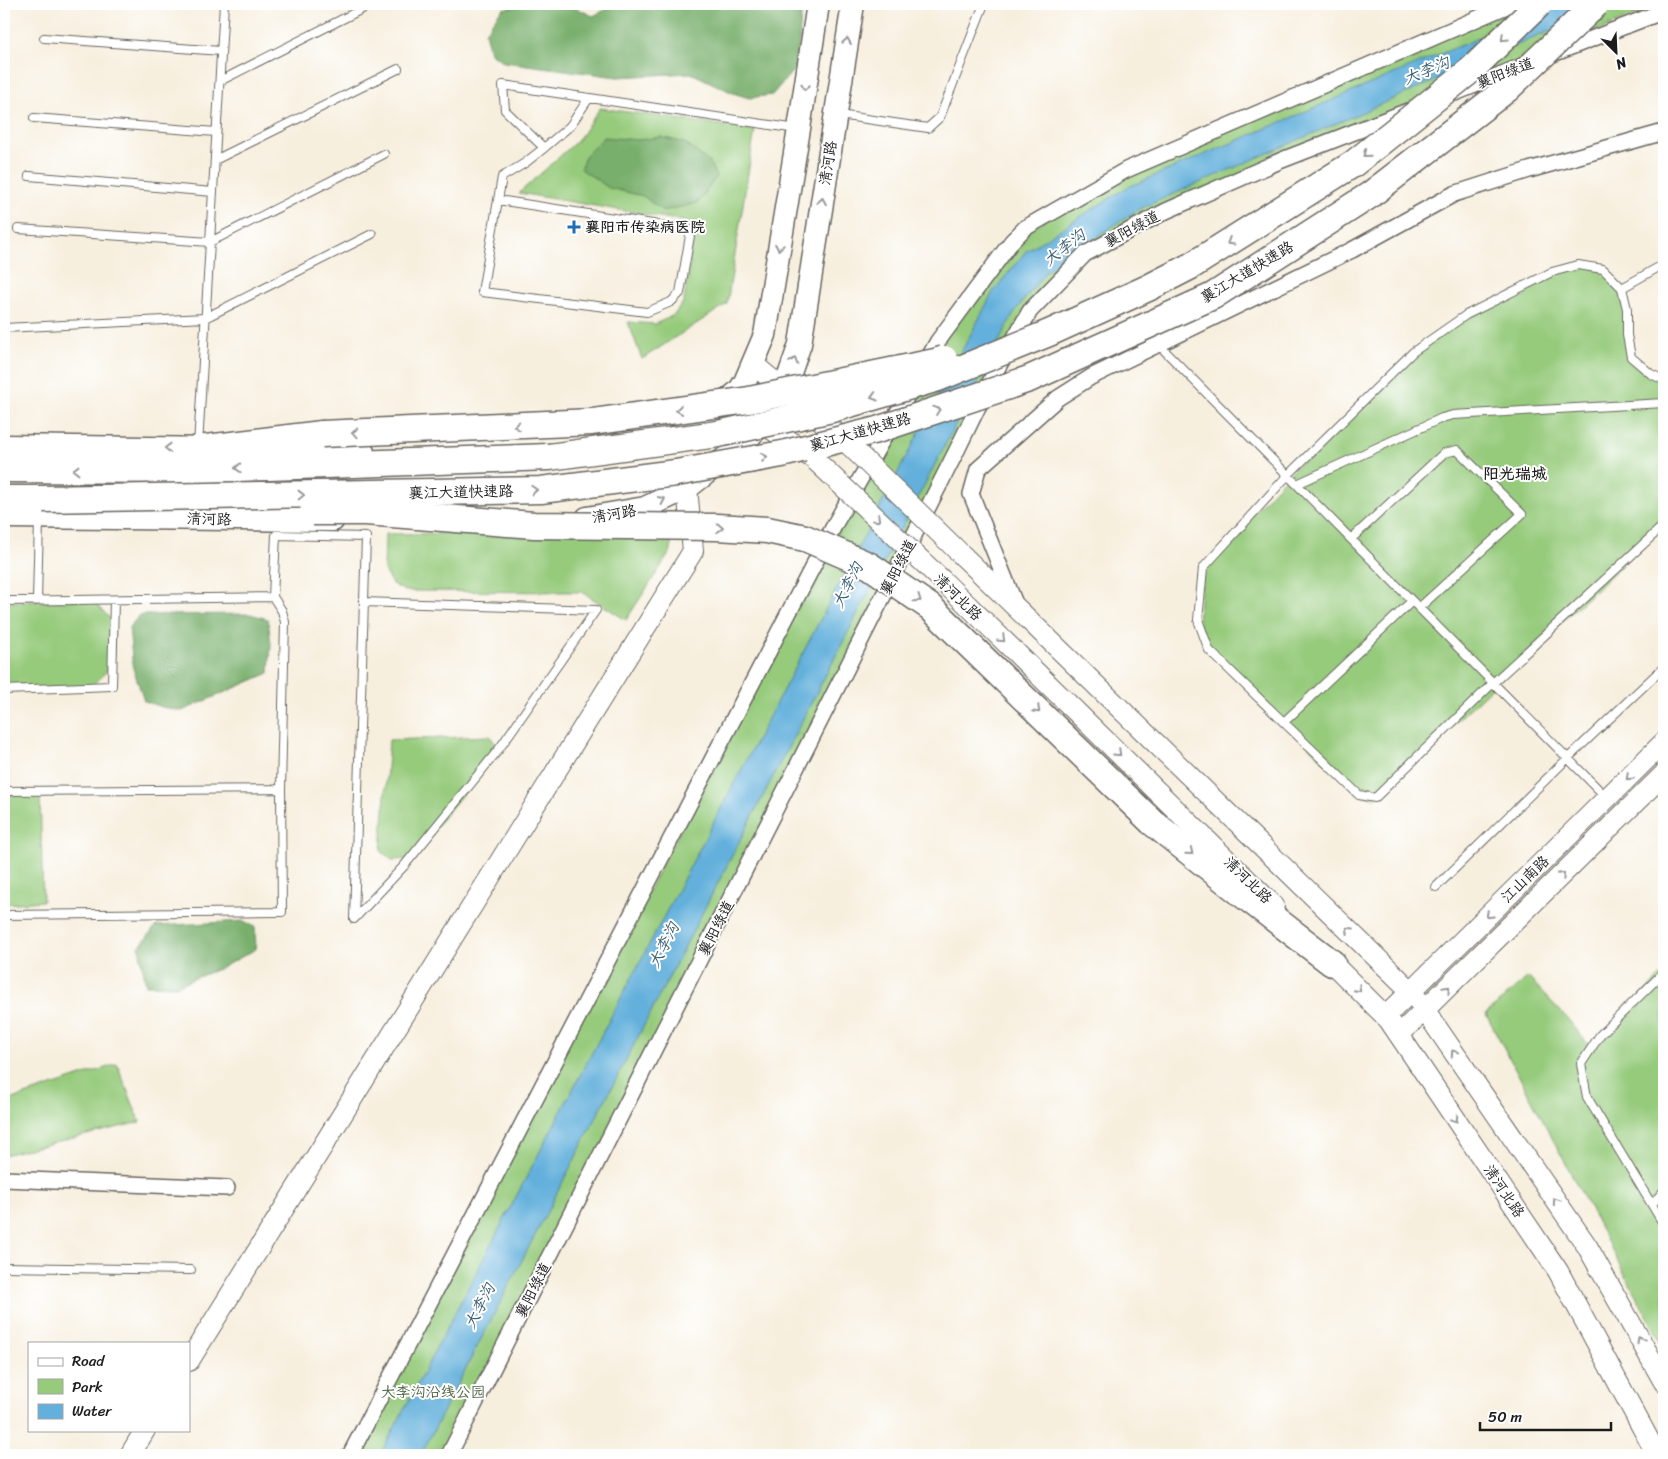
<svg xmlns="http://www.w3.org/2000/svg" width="1668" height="1459" font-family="Sriracha,'LXGW WenKai TC',sans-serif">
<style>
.green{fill:#96cb7c;stroke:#59744c}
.forest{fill:#78af6c;stroke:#4a6644}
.water{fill:#63b0dc;stroke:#40667c}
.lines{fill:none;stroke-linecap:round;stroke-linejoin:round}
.lane-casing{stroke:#696660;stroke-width:10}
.street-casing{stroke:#696660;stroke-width:18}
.secondary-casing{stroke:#696660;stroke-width:22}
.primary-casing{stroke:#696660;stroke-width:25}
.highway-casing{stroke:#696660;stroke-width:29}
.lane{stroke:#fff;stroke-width:8}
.street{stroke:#fff;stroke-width:15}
.secondary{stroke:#fff;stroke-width:20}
.primary{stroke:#fff;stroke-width:22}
.highway{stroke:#fff;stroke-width:26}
.secondary-bridge-casing{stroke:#696660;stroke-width:22;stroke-linecap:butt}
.highway-bridge-casing{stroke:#696660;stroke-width:29;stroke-linecap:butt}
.secondary-bridge{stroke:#fff;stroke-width:20}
.highway-bridge{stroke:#fff;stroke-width:26}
.oneway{stroke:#999}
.poi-dot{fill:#1f6fb2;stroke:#fff;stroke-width:2}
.labels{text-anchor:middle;stroke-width:4;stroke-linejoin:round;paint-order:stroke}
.street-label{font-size:15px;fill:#1c1c1c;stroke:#fff}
.poi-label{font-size:15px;font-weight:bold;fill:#1c1c1c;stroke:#fff;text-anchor:start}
.park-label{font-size:15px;fill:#4d6242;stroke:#fff}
.water-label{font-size:16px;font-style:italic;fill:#3c5f72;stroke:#fff}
.neighbourhood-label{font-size:16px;font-weight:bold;fill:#1c1c1c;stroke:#fff}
</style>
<rect width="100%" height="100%" fill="#fff"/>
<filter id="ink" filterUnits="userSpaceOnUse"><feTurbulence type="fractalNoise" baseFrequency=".02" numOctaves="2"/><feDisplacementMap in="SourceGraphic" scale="10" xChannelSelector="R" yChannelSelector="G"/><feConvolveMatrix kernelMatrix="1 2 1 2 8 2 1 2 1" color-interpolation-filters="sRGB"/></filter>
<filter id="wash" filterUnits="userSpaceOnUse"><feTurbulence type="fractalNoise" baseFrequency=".0096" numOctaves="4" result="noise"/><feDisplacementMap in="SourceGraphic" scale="20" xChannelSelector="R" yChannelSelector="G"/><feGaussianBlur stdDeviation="1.12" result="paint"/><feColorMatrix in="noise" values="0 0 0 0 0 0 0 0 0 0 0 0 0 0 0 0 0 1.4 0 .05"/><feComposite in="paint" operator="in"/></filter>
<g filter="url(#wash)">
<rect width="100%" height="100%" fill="#f7efde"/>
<path class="green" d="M1506,4H1664L1282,160L1085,254L1031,311L449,1455H351L938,341L1012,241L1126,170Z
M600,108L755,130L727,304L642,359L628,322L655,324L674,315L684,301L695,223L519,193L578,140Z
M1578,265L1603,269L1622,288L1631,357L1664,380V525L1375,798L1359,795L1209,650L1198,620L1203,568L1288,475L1433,337L1552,272Z
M671,531V551L626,620L582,592L405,591L392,584L384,571L385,534Z
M93,600L114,623L113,664L92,687L4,690V602Z
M490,736L499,749L410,859L392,860L381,851L389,740Z
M40,794L43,901L4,904V795Z
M1664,972V1348L1486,1014L1528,977L1567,1018L1591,1048Z
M117,1064L140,1122L4,1155V1102Z"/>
<path class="forest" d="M524,4H561L570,5L593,16L617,4H802L797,66L772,95L749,98L733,93L691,73L617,77L504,62L490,53L485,32L502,9Z
M604,137L638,140L661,137L685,143L710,163L716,177L698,203L663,211L643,196L609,188L581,169L585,156Z
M250,614L268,619L271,644L269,673L182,711L161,707L144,701L133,668L129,627L140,615Z
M244,921L255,927L256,949L223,967L176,986L146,985L139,947L156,926Z"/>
<path class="water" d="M1558,4H1612L1139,209L1046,271L1017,309L1009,322L421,1455H380L993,292L1026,251L1126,188Z"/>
</g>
<g filter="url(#ink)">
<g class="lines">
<g class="lane-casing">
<path id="lane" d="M44,38L221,51
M220,81L372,4
M839,115L928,128L940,117L984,4
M34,118L216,132
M544,148L570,126L589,98
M215,160L398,69
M29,176L213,192
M498,200L691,230L680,293L671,302L647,312L482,292L502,177L525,163L544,148L505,110L503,85L797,129
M18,229L210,242L384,154
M1622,288L1664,264
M4,328L205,318L372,234
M1158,344L1606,797
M1664,380L1651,374L1631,357L1627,335V309L1622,288L1603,269L1578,265L1552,272L1466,315L1413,352L1288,475L1203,568L1198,620L1209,650L1359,795L1375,798L1493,683L1664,525
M198,446L224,4
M1297,484L1442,418L1453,415L1664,403
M1351,539L1444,453L1457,450L1522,514L1419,608
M4,601L273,597L276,535L366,537L354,919L404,866L499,749L596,610L364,602
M37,601L39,520
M4,690L112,686L114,600
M1284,722L1412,601
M4,791L281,789L285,622L282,611L273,597
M1436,887L1568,758L1664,667
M4,915L282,912L281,789
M1664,972L1600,1035L1581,1064L1587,1097L1664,1225
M1652,1204L1664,1191
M4,1267L191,1270"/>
</g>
<g class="street-casing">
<path id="street" d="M1550,55L1664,11
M1455,93L1522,66
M1016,606L971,494L978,469L1058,398L1091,377L1352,250L1454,194L1529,170L1664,132
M4,1179L227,1188
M350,1455L836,522L938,341L1012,241L1025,228L1126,170L1511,4
M449,1455L956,452L994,374L1030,311L1085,254L1166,211L1282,160L1408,111"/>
</g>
<g class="secondary-casing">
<path id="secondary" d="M753,364L841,437
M757,420L799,447L809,456
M963,556L1413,993L1587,1246L1664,1382
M942,580L1274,906
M1322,953L1389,1020L1558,1271L1657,1455
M1386,1016L1664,742
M1399,1035L1664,774
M189,1361L693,551L687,488
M130,1455L145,1430"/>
</g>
<g class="primary-casing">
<path id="primary" d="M673,438L691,430L739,391L745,382L765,335L799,129L818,4
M4,446L216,449
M263,450L363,452
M4,517L333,520
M587,518L645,508L687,488L732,453L763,423L780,402L800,344L853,4"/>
</g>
<g class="highway-casing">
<path id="highway" d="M198,449L322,434
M4,469L182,470L549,457
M4,499H43
M1152,822L1241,893L1332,963"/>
</g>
<use href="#lane" class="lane"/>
<use href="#street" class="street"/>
<use href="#secondary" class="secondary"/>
<use href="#primary" class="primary"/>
<use href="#highway" class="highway"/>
<g class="secondary-bridge-casing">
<path id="secondary-bridge" d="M841,437L963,556
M816,461L942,580"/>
</g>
<g class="highway-bridge-casing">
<path id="highway-bridge" d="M322,434L592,422L749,400L935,362L944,359
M549,457L718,434L832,409L938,378L1049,333L1148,288L1191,266L1353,164L1471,70L1539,4
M43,499L541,490L676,473L782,454L877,430L1029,379L1213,296L1370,195L1507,89L1596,4
M313,512H366L534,525L717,527L767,530L805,538L870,566L930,607L1152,822"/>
</g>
<use href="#secondary-bridge" class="secondary-bridge"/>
<use href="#highway-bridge" class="highway-bridge"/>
</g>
<defs><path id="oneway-chevron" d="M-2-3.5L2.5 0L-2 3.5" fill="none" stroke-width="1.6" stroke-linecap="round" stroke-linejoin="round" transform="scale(1.25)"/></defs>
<g class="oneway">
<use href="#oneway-chevron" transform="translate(1504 38) rotate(136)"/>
<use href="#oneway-chevron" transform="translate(847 41) rotate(-81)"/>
<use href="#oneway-chevron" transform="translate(805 87) rotate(99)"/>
<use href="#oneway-chevron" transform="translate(1366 154) rotate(141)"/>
<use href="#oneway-chevron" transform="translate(822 201) rotate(-81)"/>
<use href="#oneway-chevron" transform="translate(1230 242) rotate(148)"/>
<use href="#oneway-chevron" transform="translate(779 247) rotate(99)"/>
<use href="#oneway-chevron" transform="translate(794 361) rotate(-72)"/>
<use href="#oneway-chevron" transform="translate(874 397) rotate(164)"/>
<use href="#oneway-chevron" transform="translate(679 410) rotate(172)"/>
<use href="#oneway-chevron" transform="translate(937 410) rotate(-19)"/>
<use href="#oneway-chevron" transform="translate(517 426) rotate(177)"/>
<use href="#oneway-chevron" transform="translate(355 433) rotate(177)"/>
<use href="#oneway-chevron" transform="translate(168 448) rotate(-179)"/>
<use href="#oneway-chevron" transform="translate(764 457) rotate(-10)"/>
<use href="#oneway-chevron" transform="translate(238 468) rotate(178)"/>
<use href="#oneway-chevron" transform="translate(76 470) rotate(-180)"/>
<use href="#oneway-chevron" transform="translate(534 490) rotate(-2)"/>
<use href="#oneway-chevron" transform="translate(301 495) rotate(-1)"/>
<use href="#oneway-chevron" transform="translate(662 500) rotate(-25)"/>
<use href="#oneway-chevron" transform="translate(877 519) rotate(44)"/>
<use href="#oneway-chevron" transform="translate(720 528) rotate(3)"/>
<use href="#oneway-chevron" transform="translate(918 599) rotate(35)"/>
<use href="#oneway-chevron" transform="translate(1002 639) rotate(44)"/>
<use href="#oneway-chevron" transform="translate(1037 710) rotate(44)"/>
<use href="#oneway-chevron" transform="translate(1118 753) rotate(44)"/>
<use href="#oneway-chevron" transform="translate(1629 777) rotate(136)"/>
<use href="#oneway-chevron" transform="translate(1190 852) rotate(39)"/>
<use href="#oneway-chevron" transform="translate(1562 875) rotate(-45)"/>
<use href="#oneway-chevron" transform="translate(1489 915) rotate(136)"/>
<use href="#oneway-chevron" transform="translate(1349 930) rotate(-136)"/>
<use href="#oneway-chevron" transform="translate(1358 989) rotate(45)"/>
<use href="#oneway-chevron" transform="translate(1447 989) rotate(-45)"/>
<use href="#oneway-chevron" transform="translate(1454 1053) rotate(-124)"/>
<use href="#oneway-chevron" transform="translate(1455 1119) rotate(56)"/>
<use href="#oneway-chevron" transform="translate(1556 1201) rotate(-124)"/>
<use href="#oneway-chevron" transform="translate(1640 1340) rotate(-120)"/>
</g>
</g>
<path class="poi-dot" d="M571.5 219.5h5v5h5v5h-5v5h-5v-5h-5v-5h5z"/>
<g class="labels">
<g class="street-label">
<text transform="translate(1505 73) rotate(-21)" y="5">襄阳绿道</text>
<text transform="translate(828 163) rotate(-81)" y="5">清河路</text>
<text transform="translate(1132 229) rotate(-28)" y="5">襄阳绿道</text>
<text transform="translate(1247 272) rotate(-31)" y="5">襄江大道快速路</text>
<text transform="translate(860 432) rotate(-16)" y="5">襄江大道快速路</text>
<text transform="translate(461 492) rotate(-1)" y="5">襄江大道快速路</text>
<text transform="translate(614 514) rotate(-10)" y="5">清河路</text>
<text transform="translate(209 519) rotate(1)" y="5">清河路</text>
<text transform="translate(898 567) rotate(-63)" y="5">襄阳绿道</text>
<text transform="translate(958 597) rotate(44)" y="5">清河北路</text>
<text transform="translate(1525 879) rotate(-44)" y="5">江山南路</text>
<text transform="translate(1248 880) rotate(44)" y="5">清河北路</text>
<text transform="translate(716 928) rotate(-63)" y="5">襄阳绿道</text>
<text transform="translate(1504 1191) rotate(56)" y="5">清河北路</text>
<text transform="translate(533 1290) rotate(-63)" y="5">襄阳绿道</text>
</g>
<g class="poi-label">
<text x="585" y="232">襄阳市传染病医院</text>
</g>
<g class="park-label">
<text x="433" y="1397">大李沟沿线公园</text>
</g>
<g class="water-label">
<text transform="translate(1426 70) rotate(-22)" y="6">大李沟</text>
<text transform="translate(1064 247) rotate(-38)" y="6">大李沟</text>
<text transform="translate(847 585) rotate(-63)" y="6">大李沟</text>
<text transform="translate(663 945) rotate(-63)" y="6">大李沟</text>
<text transform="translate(479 1306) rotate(-63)" y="6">大李沟</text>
</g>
<g class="neighbourhood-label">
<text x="1515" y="479">阳光瑞城</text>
</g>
</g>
<rect width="1668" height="1459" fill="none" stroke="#fff" stroke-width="20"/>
<rect x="28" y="1342" width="162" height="90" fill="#ffffff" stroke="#a4a4a4"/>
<rect x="38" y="1358" width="25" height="8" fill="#ffffff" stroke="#a4a4a4"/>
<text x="72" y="1366" font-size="15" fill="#1c1c1c">Road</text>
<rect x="38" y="1379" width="25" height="15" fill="#96cb7c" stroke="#a4a4a4"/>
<text x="72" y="1392" font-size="15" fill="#1c1c1c">Park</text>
<rect x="38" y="1404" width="25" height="15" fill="#63b0dc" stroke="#a4a4a4"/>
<text x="72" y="1416" font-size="15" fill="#1c1c1c">Water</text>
<g transform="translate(1616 52) rotate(156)" stroke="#ffffff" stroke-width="4" paint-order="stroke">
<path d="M0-4L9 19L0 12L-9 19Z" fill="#1c1c1c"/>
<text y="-8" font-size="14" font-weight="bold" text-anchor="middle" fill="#1c1c1c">N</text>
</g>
<path d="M1480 1422v8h131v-8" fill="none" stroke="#1c1c1c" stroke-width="2.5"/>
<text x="1488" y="1422" font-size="15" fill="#1c1c1c" stroke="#ffffff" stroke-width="4" paint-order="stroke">50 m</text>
</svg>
